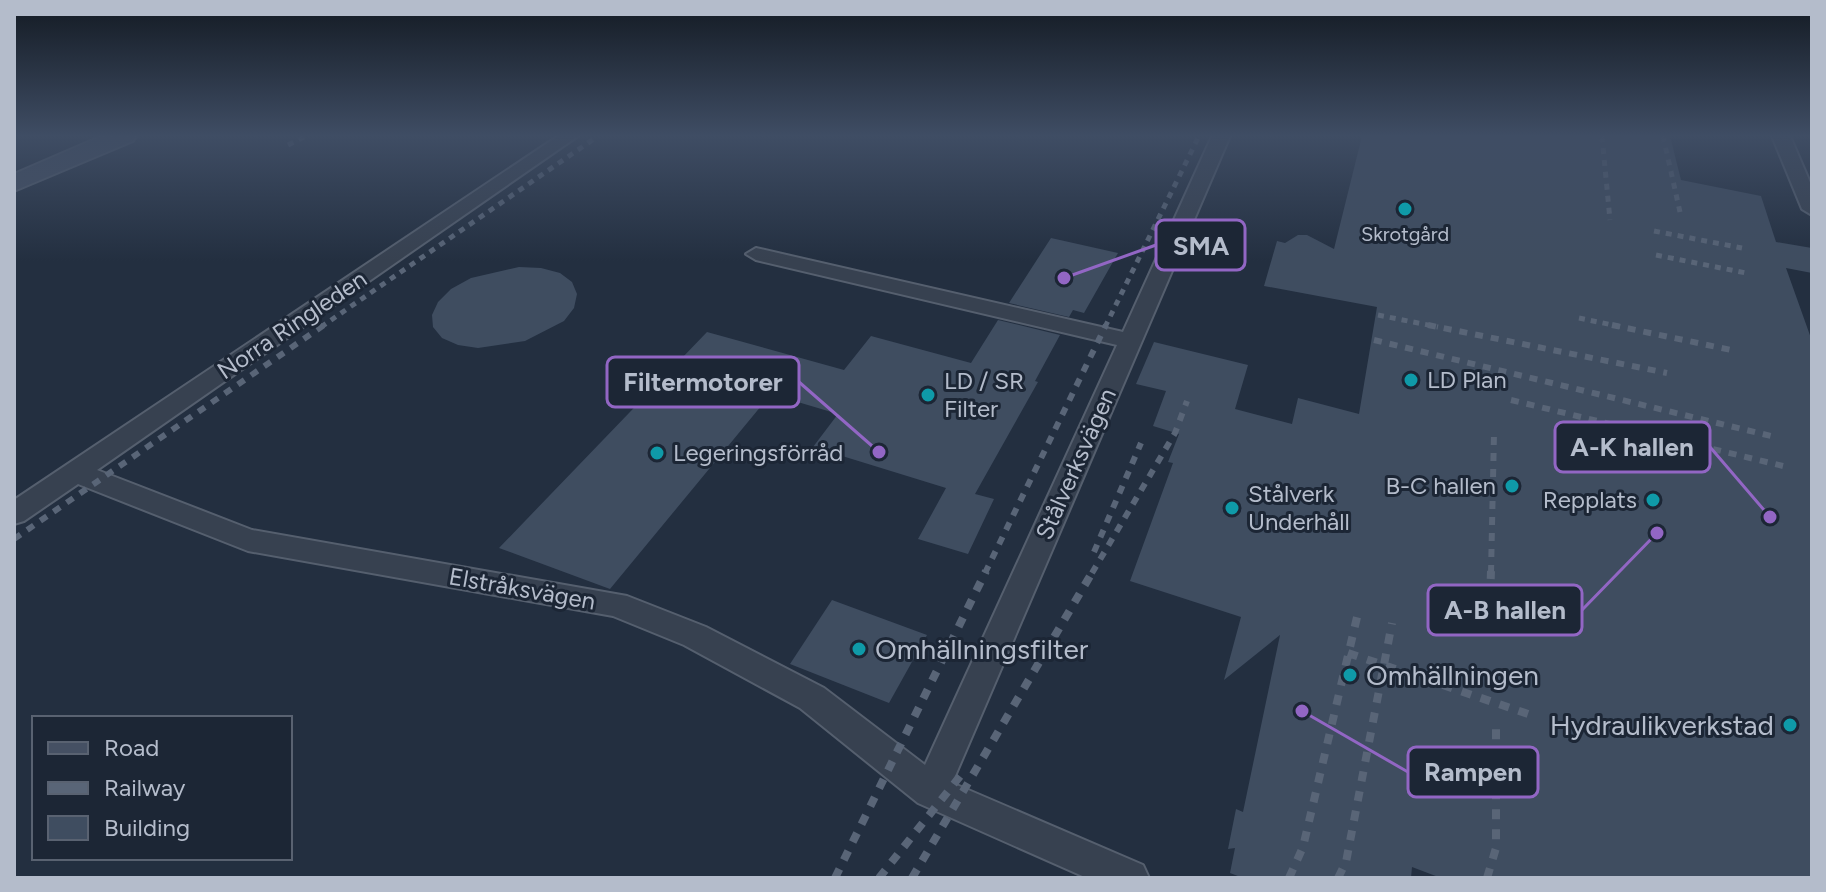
<svg xmlns="http://www.w3.org/2000/svg" width="1826" height="892" font-family="Figtree,sans-serif">
<style>
.building{fill:#3f4d60}
.lines{fill:none;stroke-linecap:round;stroke-linejoin:round}
.street-casing{stroke:#555f6e;stroke-width:4}
.secondary-casing{stroke:#555f6e;stroke-width:4}
.street{fill:#374150;fill-rule:evenodd}
.secondary{fill:#455063;fill-rule:evenodd}
.rail-far2{stroke:#596577;stroke-width:5;stroke-dasharray:6 6;stroke-linecap:butt}
.rail-far1{stroke:#596577;stroke-width:6;stroke-dasharray:8 8;stroke-linecap:butt}
.rail{stroke:#596577;stroke-width:8;stroke-dasharray:10 10;stroke-linecap:butt}
.culture-dot{fill:#0f9aa8;stroke:#1c2635;stroke-width:3}
.labels{text-anchor:middle;stroke-width:6;stroke-linejoin:round;paint-order:stroke}
.far-poi-label{font-size:20px;fill:#b4bccb;stroke:#1c2635}
.street-label{font-size:24px;fill:#b4bccb;stroke:#1c2635}
.poi-label{font-size:24px;fill:#b4bccb;stroke:#1c2635;text-anchor:start}
.near-poi-label{font-size:28px;fill:#b4bccb;stroke:#1c2635;text-anchor:start}
.leader{fill:none;stroke:#9266c4;stroke-width:3}
.callout-dot{fill:#9266c4;stroke:#1c2635;stroke-width:3}
.callout{fill:#1c2635;stroke:#9266c4;stroke-width:3}
.callout-label{font-size:26px;text-anchor:middle;font-weight:bold;fill:#b4bccb}
</style>
<rect width="100%" height="100%" fill="#232f40"/>
<path class="building" d="M1362,136H1670L1681,180L1761,196L1776,242L1812,248V273L1786,268L1812,341V878H1441L1412,867L1411,878H1243L1230,873L1235,848L1228,849L1236,809L1243,812L1280,635L1224,680L1241,617L1130,581L1173,463L1168,462L1179,434L1153,426L1166,391L1136,384L1154,342L1248,365L1235,409L1292,424L1298,398L1359,414L1377,307L1264,286L1277,241L1285,243L1298,235H1307L1334,249Z
M1051,238L1118,253L1084,313L1073,310L1069,317L1009,303Z
M519,267L541,268L560,273L572,282L577,294L574,308L564,321L525,341L478,348L458,345L442,338L433,327L432,315L438,302L451,289L471,278Z
M998,320L1060,335L1035,381L1038,382L975,494L994,499L968,554L918,539L946,488L813,447L838,414L771,394L610,589L499,548L707,332L844,370L871,336L971,363Z
M832,600L927,635L889,703L790,664Z"/>
<g class="lines">
<g class="street-casing">
<path id="street" d="M558,136H578L97,470L252,530L627,596L706,627L824,688L925,765L1117,345L756,260L746,254L756,248L1123,332L1212,136H1230L952,783L1143,865L1149,878H1087L918,803L800,708L684,645L613,616L248,551L78,484L24,521L14,524V500Z
M1772,136H1790L1812,187V215L1802,209Z"/>
</g>
<g class="secondary-casing">
<path id="secondary" d="M102,136H136L133,141L14,191V174Z"/>
</g>
<use href="#street" class="street"/>
<use href="#secondary" class="secondary"/>
<path class="rail-far2" d="M1602,136L1610,220
M1663,136L1680,212
M288,145L306,136
M1654,231L1742,248
M1656,255L1746,273
M1378,315L1438,327
M1579,318L1622,327
M321,327L598,136
M1105,327L1199,136"/>
<path class="rail-far1" d="M1428,325L1667,373
M1612,325L1736,351
M1374,340L1771,436
M1511,400L1783,466
M14,539L324,325
M1094,552L1141,443
M985,573L1106,325
M1092,573L1175,433L1187,401
M1491,573L1494,433"/>
<path class="rail" d="M1490,599L1491,571
M1348,653L1537,717
M835,878L986,571
M879,878L961,775
M912,878L1093,571
M1289,878L1303,847L1358,613
M1338,878L1346,862L1392,623
M1487,878L1496,848V725"/>
</g>
<linearGradient id="sky" x2="0" y2="1"><stop stop-color="#131a23"/><stop offset="0.52" stop-color="#3f4d64"/><stop offset="1" stop-color="#3f4d64" stop-opacity="0"/></linearGradient>
<rect width="1826" height="261" fill="url(#sky)"/>
<g class="culture-dot">
<circle cx="1405" cy="209" r="8"/>
<circle cx="1411" cy="380" r="8"/>
<circle cx="928" cy="395" r="8"/>
<circle cx="657" cy="453" r="8"/>
<circle cx="1512" cy="486" r="8"/>
<circle cx="1653" cy="500" r="8"/>
<circle cx="1232" cy="508" r="8"/>
<circle cx="859" cy="649" r="8"/>
<circle cx="1350" cy="675" r="8"/>
<circle cx="1790" cy="725" r="8"/>
</g>
<g class="labels">
<g class="far-poi-label">
<text x="1405" y="241">Skrotgård</text>
</g>
<g class="street-label">
<text transform="translate(292 325) rotate(-34)" y="8">Norra Ringleden</text>
<text transform="translate(1076 464) rotate(-66)" y="8">Stålverksvägen</text>
<text transform="translate(522 589) rotate(10)" y="8">Elstråksvägen</text>
</g>
<g class="poi-label">
<text x="1427" y="388">LD Plan</text>
<text x="944" y="389">LD / SR<tspan x="944" dy="28">Filter</tspan></text>
<text x="673" y="461">Legeringsförråd</text>
<text x="1496" y="494" text-anchor="end">B-C hallen</text>
<text x="1248" y="502">Stålverk<tspan x="1248" dy="28">Underhåll</tspan></text>
<text x="1637" y="508" text-anchor="end">Repplats</text>
</g>
<g class="near-poi-label">
<text x="875" y="659">Omhällningsfilter</text>
<text x="1366" y="685">Omhällningen</text>
<text x="1774" y="735" text-anchor="end">Hydraulikverkstad</text>
</g>
</g>
<path class="leader" d="M1064 278L1156 245M879 452L799 382M1770 517L1710 447M1657 533L1582 610M1302 711L1408 772"/>
<g class="callout-dot">
<circle cx="1064" cy="278" r="8"/>
<circle cx="879" cy="452" r="8"/>
<circle cx="1770" cy="517" r="8"/>
<circle cx="1657" cy="533" r="8"/>
<circle cx="1302" cy="711" r="8"/>
</g>
<g class="callout">
<rect x="1156" y="220" width="89" height="50" rx="8"/>
<rect x="607" y="357" width="192" height="50" rx="8"/>
<rect x="1555" y="422" width="155" height="50" rx="8"/>
<rect x="1428" y="585" width="154" height="50" rx="8"/>
<rect x="1408" y="747" width="130" height="50" rx="8"/>
</g>
<g class="callout-label">
<text x="1201" y="255">SMA</text>
<text x="703" y="391">Filtermotorer</text>
<text x="1632" y="456">A-K hallen</text>
<text x="1505" y="619">A-B hallen</text>
<text x="1473" y="781">Rampen</text>
</g>
<rect width="1826" height="892" fill="none" stroke="#b4bccb" stroke-width="32"/>
<rect x="32" y="716" width="260" height="144" fill="#1c2635" stroke="#596271" stroke-width="2"/>
<rect x="48" y="742" width="40" height="12" fill="#455063" stroke="#596271" stroke-width="2"/>
<text x="104" y="756" font-size="24" fill="#b4bccb">Road</text>
<rect x="48" y="782" width="40" height="12" fill="#596577" stroke="#596271" stroke-width="2"/>
<text x="104" y="796" font-size="24" fill="#b4bccb">Railway</text>
<rect x="48" y="816" width="40" height="24" fill="#3f4d60" stroke="#596271" stroke-width="2"/>
<text x="104" y="836" font-size="24" fill="#b4bccb">Building</text>
</svg>
